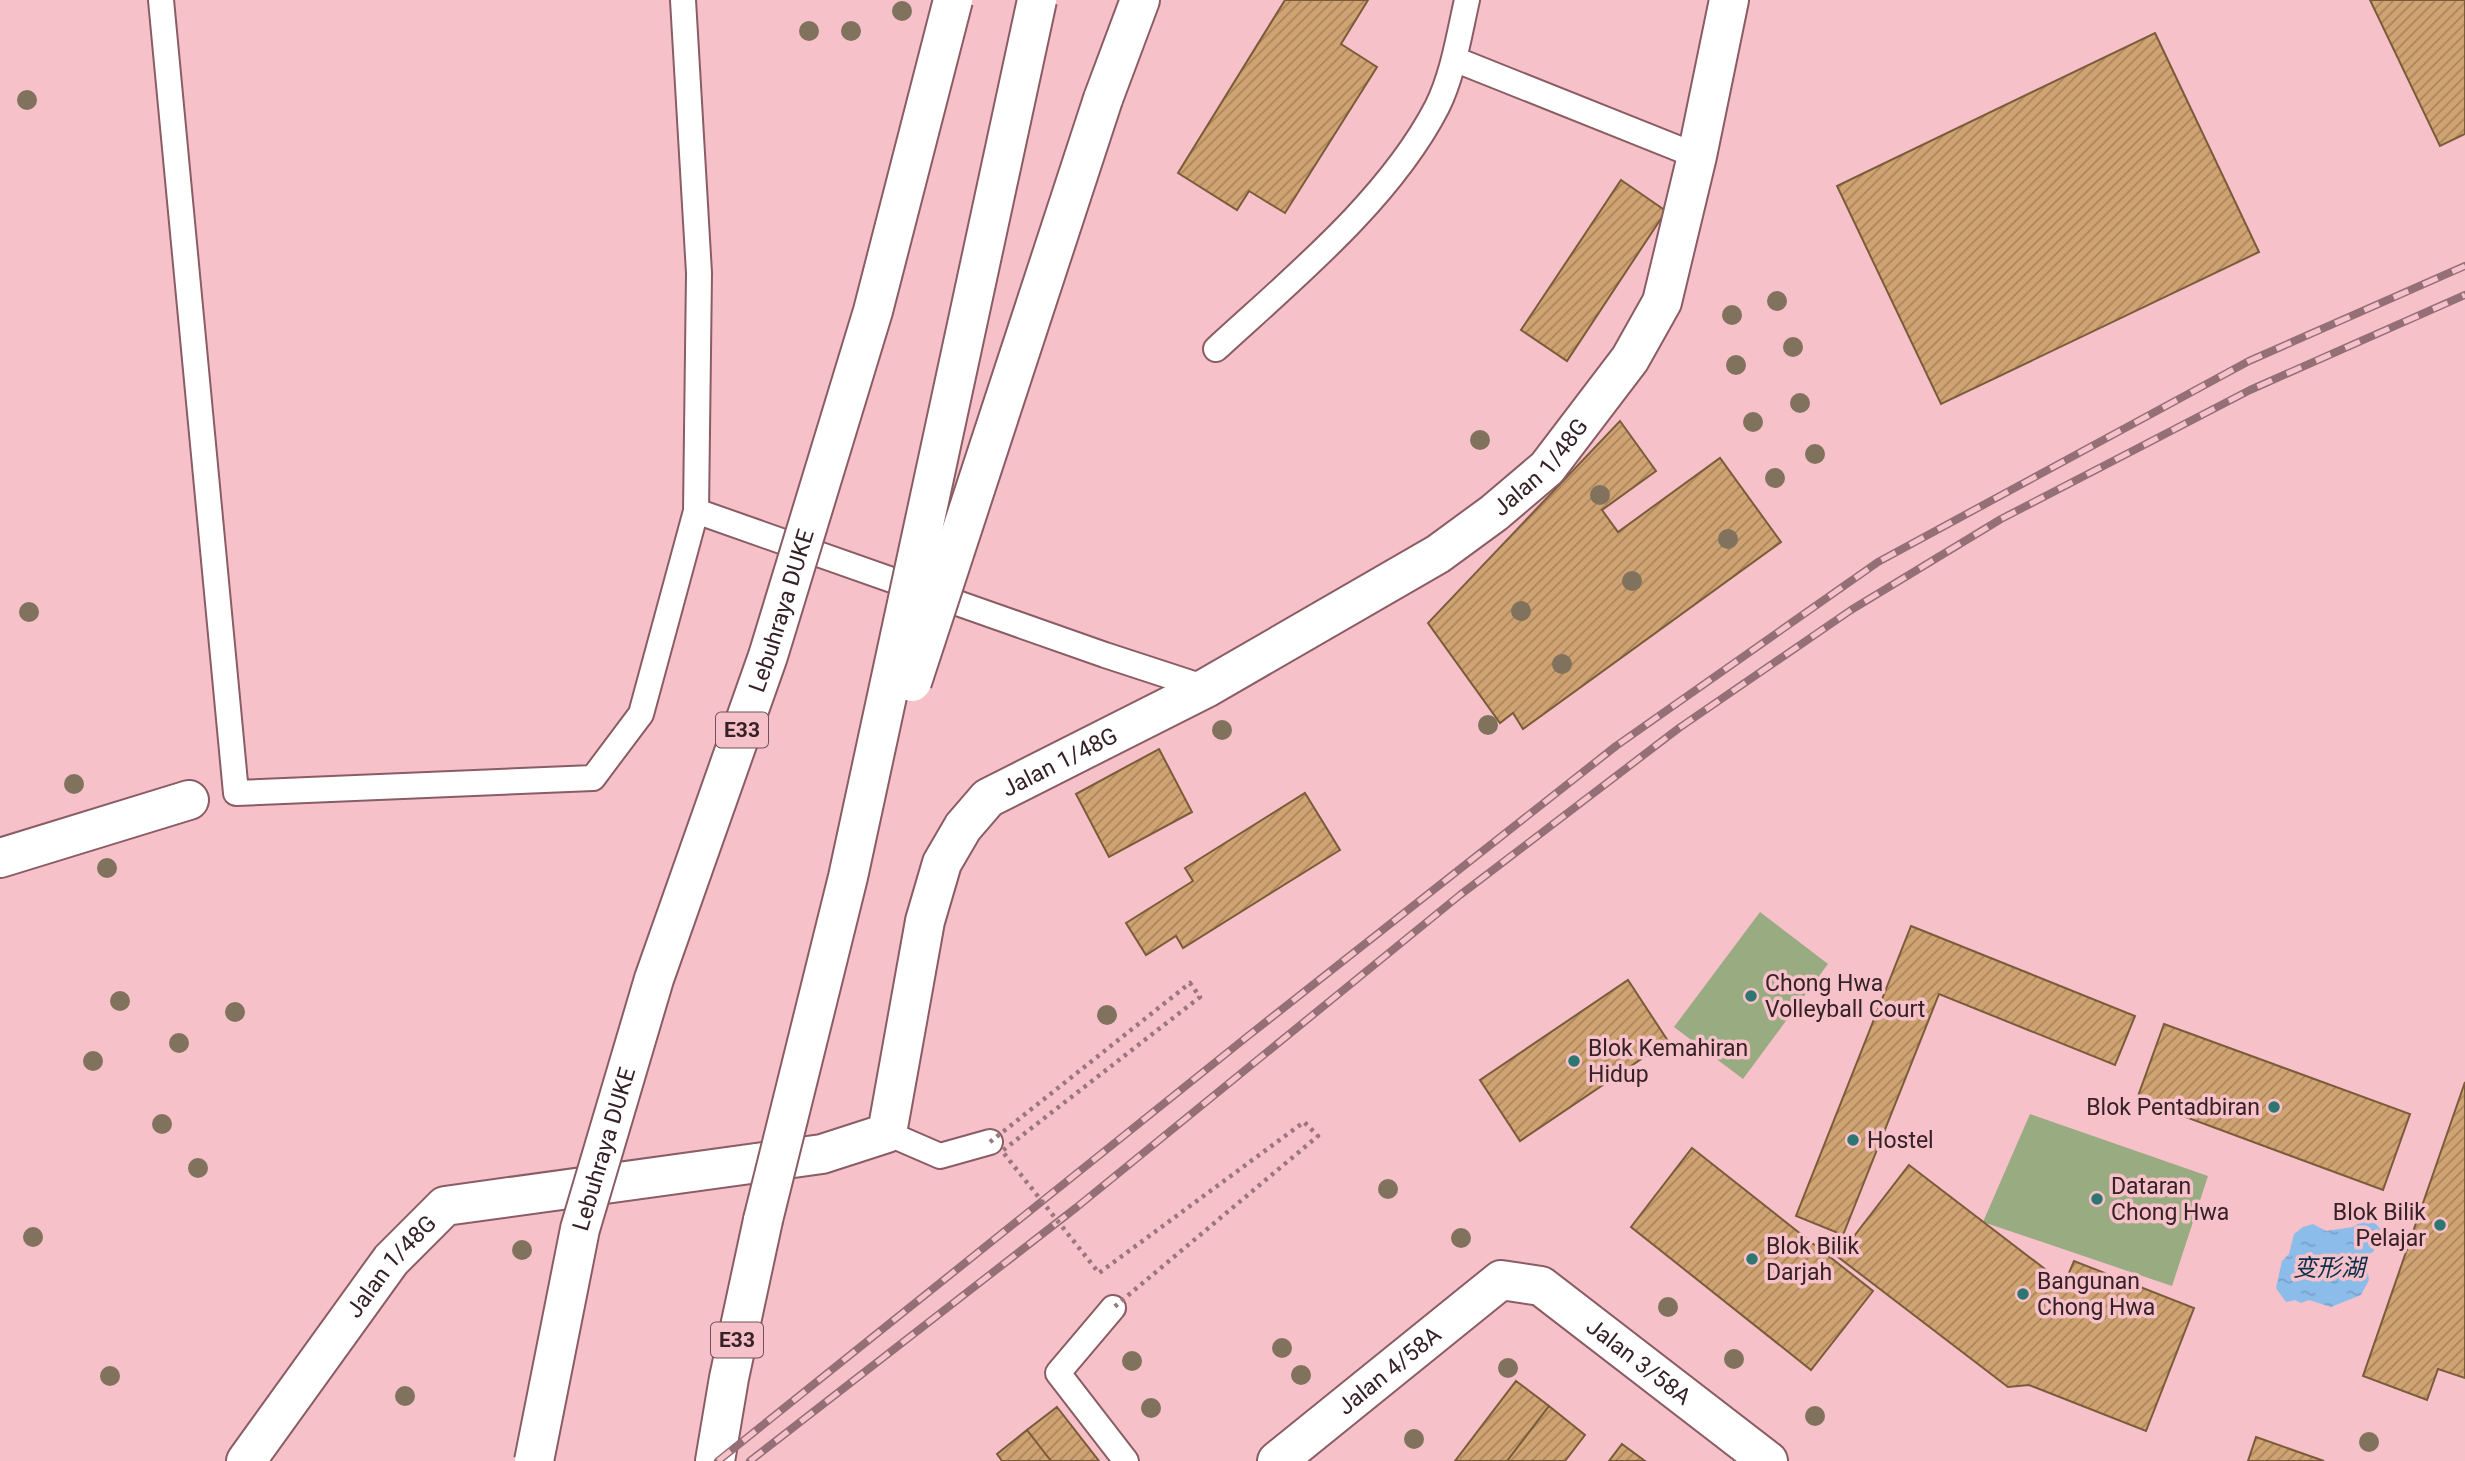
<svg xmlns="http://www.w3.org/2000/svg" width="2465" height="1461" font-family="Roboto,'Noto Sans SC',sans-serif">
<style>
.grass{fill:#98ab81}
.water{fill:url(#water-ripples)}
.building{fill:url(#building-hatch);stroke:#7a5c3b;stroke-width:2}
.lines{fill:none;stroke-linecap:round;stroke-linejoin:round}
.service-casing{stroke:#8a5c64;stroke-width:28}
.minor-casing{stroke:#8a5c64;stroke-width:42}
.motorway-casing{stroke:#8a5c64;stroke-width:42}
.service{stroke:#fff;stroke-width:24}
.minor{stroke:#fff;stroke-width:38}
.motorway{stroke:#fff;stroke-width:38}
.rail-casing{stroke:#947076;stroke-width:8}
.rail{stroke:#f6c1c9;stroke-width:5;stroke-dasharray:16;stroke-linecap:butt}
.motorway-bridge-casing{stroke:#8a5c64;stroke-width:42;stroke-linecap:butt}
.path-bridge{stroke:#9b767c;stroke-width:4.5;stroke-dasharray:3.5 5;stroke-linecap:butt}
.motorway-bridge{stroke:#fff;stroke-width:38}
.tree{fill:#81725e}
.poi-dot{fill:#2e7670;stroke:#f6c1c9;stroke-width:2.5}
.labels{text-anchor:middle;stroke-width:7;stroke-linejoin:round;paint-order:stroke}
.shield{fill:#f6c1c9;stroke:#705257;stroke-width:2}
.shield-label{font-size:21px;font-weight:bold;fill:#362226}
.street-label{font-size:23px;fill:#362226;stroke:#f6c1c9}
.poi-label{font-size:23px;fill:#362226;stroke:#f6c1c9;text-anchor:start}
.water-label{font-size:24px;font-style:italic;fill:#0a2f4d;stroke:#f6c1c9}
</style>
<defs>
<pattern id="water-ripples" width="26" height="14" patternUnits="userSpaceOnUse" patternTransform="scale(1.75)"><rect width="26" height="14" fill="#8cbcea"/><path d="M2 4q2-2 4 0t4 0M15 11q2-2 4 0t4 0" fill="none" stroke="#79a1c9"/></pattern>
<pattern id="building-hatch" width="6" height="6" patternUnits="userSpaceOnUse" patternTransform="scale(1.75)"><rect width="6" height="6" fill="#d0a372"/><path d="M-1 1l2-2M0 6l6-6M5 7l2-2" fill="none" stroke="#aa845d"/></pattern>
</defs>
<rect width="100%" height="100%" fill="#f6c1c9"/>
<path class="grass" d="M1760,912L1828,964L1743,1079L1674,1027Z
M2030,1114L2208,1176L2172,1286L1983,1222Z"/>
<path class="water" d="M2362,1221L2375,1223L2382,1231L2373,1252L2365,1256L2369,1280L2361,1295L2331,1307L2309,1300L2301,1303L2295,1300L2286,1302L2276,1288L2282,1261L2289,1254L2294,1234L2303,1227L2313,1224L2326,1231L2353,1227Z"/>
<path class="building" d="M1285,0H1368L1341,44L1377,67L1285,213L1249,191L1237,210L1178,173Z
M2370,0H2465V134L2440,146Z
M2155,33L2259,252L1941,404L1837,186Z
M1621,180L1666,211L1567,361L1521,330Z
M1620,421L1656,471L1602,510L1618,532L1720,458L1781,542L1523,729L1513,713L1500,723L1428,623Z
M1159,749L1192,812L1109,857L1076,794Z
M1305,793L1340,850L1183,948L1176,936L1146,955L1126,923L1193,881L1185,868Z
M1911,926L2135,1016L2115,1065L1939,994L1843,1235L1796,1216Z
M1628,980L1668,1041L1520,1141L1480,1080Z
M2164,1024L2410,1114L2383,1190L2137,1099Z
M2465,1082V1378L2438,1369L2427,1400L2363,1376Z
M1692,1148L1873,1291L1811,1370L1631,1227Z
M1909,1165L2058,1279L2066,1280L2074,1261L2194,1308L2146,1431L2029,1385L2008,1387L1838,1257Z
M1516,1381L1549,1406L1507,1461H1455Z
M1549,1406L1585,1435L1565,1461H1507Z
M1057,1407L1099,1461H1051L1027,1430Z
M1027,1430L1051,1461H1002L997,1454Z
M2256,1437L2324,1461H2248Z
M1622,1444L1645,1461H1609Z"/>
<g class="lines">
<g class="service-casing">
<path id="service" d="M161,0L236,793L593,778L641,714L696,511L699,273L683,0
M1454,59L1697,156
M1216,349C1292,279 1389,200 1437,107C1453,75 1459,35 1467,0
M696,511L1105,655L1206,688
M887,1133L940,1156L990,1142
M1113,1308L1058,1373L1126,1461"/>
</g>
<g class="minor-casing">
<g id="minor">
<path d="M0,858L189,800"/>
<path id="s1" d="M246,1461L391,1260L445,1206L822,1154L887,1133L925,921L942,863L963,827L988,798L1206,688L1438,554L1494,513L1547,468L1630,359L1662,302L1697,156L1729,0"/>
<path id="s2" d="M1277,1461L1501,1280L1541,1286L1768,1461"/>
</g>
</g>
<g class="motorway-casing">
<path id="motorway" d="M1103,99L1140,0
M715,1461L729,1378L763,1220"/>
</g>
<use href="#service" class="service"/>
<use href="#minor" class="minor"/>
<use href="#motorway" class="motorway"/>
<g class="rail-casing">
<path id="rail" d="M718,1461L1248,1036L1616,746L1878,562L2249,361L2465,266
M750,1461L1077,1207L1460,895L1679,728L1851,610L2001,519L2250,390L2465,295"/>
</g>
<use href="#rail" class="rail"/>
<g class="motorway-bridge-casing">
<g id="motorway-bridge">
<path d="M912,682L1103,99"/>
<path d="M763,1220L848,877L1037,0"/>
<path id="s3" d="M534,1461L580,1229L654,979L768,656L873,311L953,0"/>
</g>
</g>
<path class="path-bridge" d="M990,1142L1190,983L1200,997L1002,1151L1099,1273L1304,1122L1318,1136L1113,1308"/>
<use href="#motorway-bridge" class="motorway-bridge"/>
</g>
<g class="tree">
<circle cx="902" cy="11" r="10"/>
<circle cx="809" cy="31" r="10"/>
<circle cx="851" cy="31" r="10"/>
<circle cx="27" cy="100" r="10"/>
<circle cx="1777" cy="301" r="10"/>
<circle cx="1732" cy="315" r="10"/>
<circle cx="1793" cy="347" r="10"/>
<circle cx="1736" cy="365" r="10"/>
<circle cx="1800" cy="403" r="10"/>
<circle cx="1753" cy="422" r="10"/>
<circle cx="1480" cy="440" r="10"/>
<circle cx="1815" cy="454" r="10"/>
<circle cx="1775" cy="478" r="10"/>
<circle cx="1600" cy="495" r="10"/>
<circle cx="1728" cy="539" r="10"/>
<circle cx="1632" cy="581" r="10"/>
<circle cx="1521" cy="611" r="10"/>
<circle cx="29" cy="612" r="10"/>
<circle cx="1562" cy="664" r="10"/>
<circle cx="1488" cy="725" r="10"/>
<circle cx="1222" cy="730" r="10"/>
<circle cx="74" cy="784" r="10"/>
<circle cx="107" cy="868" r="10"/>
<circle cx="120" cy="1001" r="10"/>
<circle cx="235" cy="1012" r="10"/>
<circle cx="1107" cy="1015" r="10"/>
<circle cx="179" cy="1043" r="10"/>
<circle cx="93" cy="1061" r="10"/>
<circle cx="162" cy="1124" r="10"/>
<circle cx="198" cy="1168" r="10"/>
<circle cx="1388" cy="1189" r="10"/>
<circle cx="33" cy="1237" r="10"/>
<circle cx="1461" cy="1238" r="10"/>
<circle cx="522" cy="1250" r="10"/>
<circle cx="1668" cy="1307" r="10"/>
<circle cx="1282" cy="1348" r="10"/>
<circle cx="1734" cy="1359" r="10"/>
<circle cx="1132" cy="1361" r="10"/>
<circle cx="1508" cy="1368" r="10"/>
<circle cx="1301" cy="1375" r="10"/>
<circle cx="110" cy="1376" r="10"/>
<circle cx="405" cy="1396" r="10"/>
<circle cx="1151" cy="1408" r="10"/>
<circle cx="1815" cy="1416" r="10"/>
<circle cx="1414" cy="1439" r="10"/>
<circle cx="2369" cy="1442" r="10"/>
</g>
<g class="poi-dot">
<circle cx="1751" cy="996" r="7"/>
<circle cx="1574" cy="1061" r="7"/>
<circle cx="2274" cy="1107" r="7"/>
<circle cx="1853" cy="1140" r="7"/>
<circle cx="2097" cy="1199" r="7"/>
<circle cx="2440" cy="1225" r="7"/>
<circle cx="1752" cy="1259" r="7"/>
<circle cx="2023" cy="1294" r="7"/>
</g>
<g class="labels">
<g class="shield">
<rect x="716" y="712.5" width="52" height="35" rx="5"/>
<rect x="711" y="1322.5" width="52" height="35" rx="5"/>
</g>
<g class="shield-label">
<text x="742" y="737">E33</text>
<text x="737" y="1347">E33</text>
</g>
<g class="street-label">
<text dy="8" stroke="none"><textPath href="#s1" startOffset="1776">Jalan 1/48G</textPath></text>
<text dy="8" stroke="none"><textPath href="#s3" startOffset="887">Lebuhraya DUKE</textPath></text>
<text dy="8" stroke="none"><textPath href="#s1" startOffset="1209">Jalan 1/48G</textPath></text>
<text dy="8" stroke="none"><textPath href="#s3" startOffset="320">Lebuhraya DUKE</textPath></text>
<text dy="8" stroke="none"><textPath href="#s1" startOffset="243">Jalan 1/48G</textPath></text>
<text dy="8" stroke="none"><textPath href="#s2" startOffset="452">Jalan 3/58A</textPath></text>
<text dy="8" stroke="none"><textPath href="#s2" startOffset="144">Jalan 4/58A</textPath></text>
</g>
<g class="poi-label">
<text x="1765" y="991">Chong Hwa<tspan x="1765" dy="26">Volleyball Court</tspan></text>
<text x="1588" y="1056">Blok Kemahiran<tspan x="1588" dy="26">Hidup</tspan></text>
<text x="2260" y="1115" text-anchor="end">Blok Pentadbiran</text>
<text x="1867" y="1148">Hostel</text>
<text x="2111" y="1194">Dataran<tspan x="2111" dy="26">Chong Hwa</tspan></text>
<text x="2426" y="1220" text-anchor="end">Blok Bilik<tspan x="2426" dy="26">Pelajar</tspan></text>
<text x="1766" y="1254">Blok Bilik<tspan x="1766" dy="26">Darjah</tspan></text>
<text x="2037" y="1289">Bangunan<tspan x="2037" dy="26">Chong Hwa</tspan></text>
</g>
<g class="water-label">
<text x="2329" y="1276">变形湖</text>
</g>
</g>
</svg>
